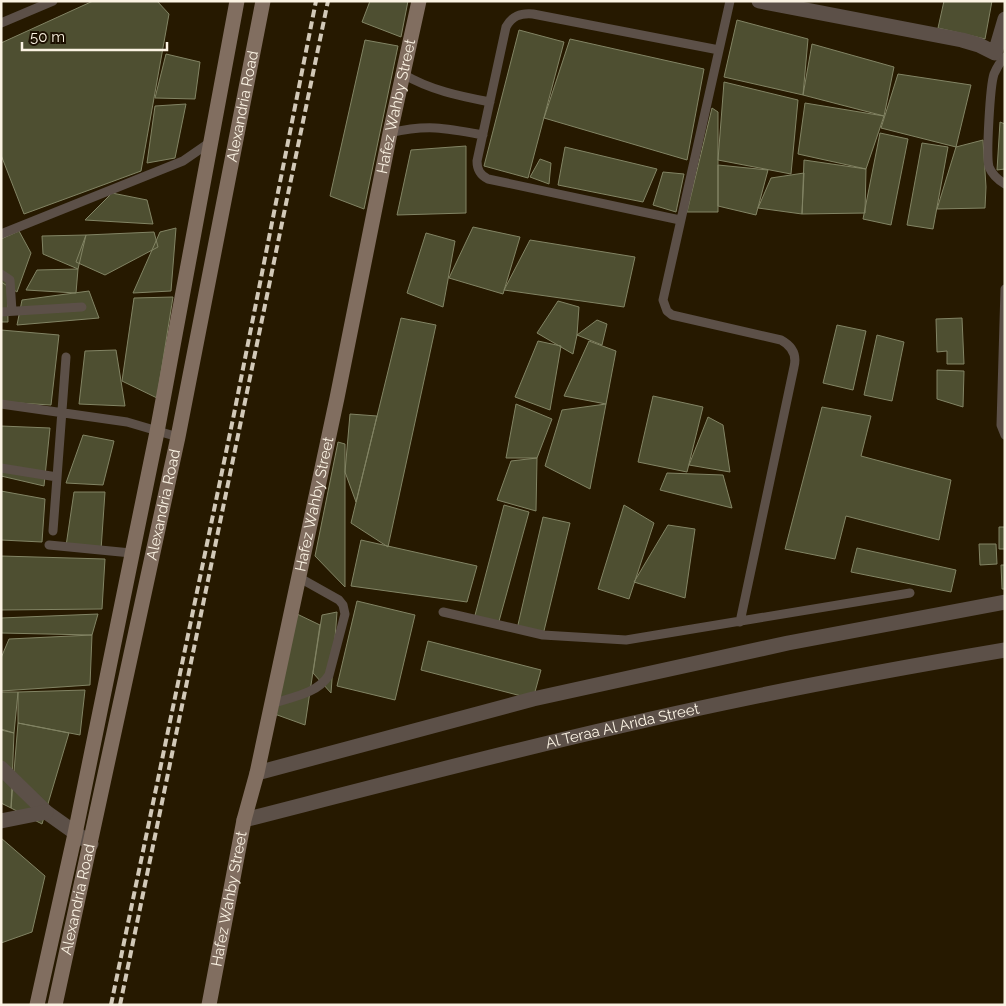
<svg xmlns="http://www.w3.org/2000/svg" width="1006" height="1006" font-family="Raleway,sans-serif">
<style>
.building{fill:#4e4f31;stroke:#828464}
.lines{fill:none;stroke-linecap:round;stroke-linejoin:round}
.service{stroke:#5c5048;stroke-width:9}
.minor{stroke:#5c5048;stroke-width:15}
.secondary{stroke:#816e60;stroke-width:15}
.rail{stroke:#d2c9b8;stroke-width:4;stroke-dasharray:8 4;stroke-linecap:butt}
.labels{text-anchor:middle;stroke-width:4;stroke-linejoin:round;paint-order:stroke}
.street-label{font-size:15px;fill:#fbf3e3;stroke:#1c1000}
</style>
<rect width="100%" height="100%" fill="#261900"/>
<path class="building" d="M93,1H157L169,14L141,171L24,214L1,155V43Z
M370,1H408L401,37L362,22Z
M944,1H992L985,39L938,28Z
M737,20L808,39L803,95L724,77Z
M519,30L564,42L528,178L484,166Z
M570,39L704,69L687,160L544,118Z
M365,40L398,46L364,209L330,196Z
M812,44L894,67L884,116L803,95Z
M166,54L200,62L195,99L155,98Z
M898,74L971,85L956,147L881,128Z
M724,82L798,100L791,174L718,160Z
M805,103L884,116L866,169L798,154Z
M186,104L175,158L147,163L155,106Z
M712,108L718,112V212H687Z
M1000,122L1005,124V169L997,170Z
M880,133L908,139L891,225L863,219Z
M983,140L986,187L985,208L937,209L956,147Z
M922,143L948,147L933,229L907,225Z
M466,146V213L397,215L411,150Z
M565,147L657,169L643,202L558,185Z
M540,159L551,163L549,184L530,177Z
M804,160L866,169L865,213L802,214Z
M718,165L768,170L756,215L718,206Z
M663,172L684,174L676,212L653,205Z
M804,173L802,214L758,208L771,178Z
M112,193L147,200L153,224L85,220Z
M473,227L520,237L503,294L449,278Z
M176,228L171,291L133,293L160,232Z
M19,231L31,253L17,292L1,282V239Z
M154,232L158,247L105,275L76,262L86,235Z
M426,233L455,241L443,307L407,293Z
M86,235L78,269L43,254L42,236Z
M530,240L635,257L624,307L504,290Z
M78,269L76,293L26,290L37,270Z
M7,277L8,322H1V278Z
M89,291L99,318L17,325L22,300Z
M173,297L157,398L122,381L134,298Z
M558,301L579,307L577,335L573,354L537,333Z
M401,318L436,325L388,547L351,523Z
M962,318L964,364H947V351L937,352L936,319Z
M597,320L607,324L602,345L577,335Z
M837,325L866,331L853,390L823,383Z
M1,330L59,335L51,405L1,402Z
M877,335L904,342L892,401L864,395Z
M538,341L561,346L550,410L515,397Z
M589,341L616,351L606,404L564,396Z
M116,350L125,406L79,404L85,351Z
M937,370L964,371L963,407L937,399Z
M653,396L703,407L687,472L638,462Z
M516,404L552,419L537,458H506Z
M606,404L590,489L545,466L562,410Z
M822,407L871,416L861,456L951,480L939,540L846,516L835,559L785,549Z
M350,414L377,416L356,502L345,472Z
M708,417L723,425L730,472L689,465Z
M1,426L50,428L44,486L1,476Z
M83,435L114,441L103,485L66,483Z
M338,442L345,444V587L315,556Z
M537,458L536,511L497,500L511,461Z
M667,473L723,475L732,508L660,490Z
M1,491L45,499L42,542L1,540Z
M74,492H105L101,550L66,546Z
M504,505L529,512L498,625L474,619Z
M624,505L654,523L629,599L598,589Z
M543,517L570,523L543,635L517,629Z
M668,525L695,529L685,598L634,582Z
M999,527H1005V549H999Z
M361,540L477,566L467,602L351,586Z
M979,544H996L997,564L980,565Z
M857,548L956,570L951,592L851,572Z
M1,556L105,559L102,609L1,610Z
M1001,565H1005V589H1002Z
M357,601L415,615L395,700L337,686Z
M337,612L331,693L313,673L322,615Z
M98,614L92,635L1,633V618Z
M297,614L320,625L305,725L269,712Z
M92,635L90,685L1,691V658L9,639Z
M428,641L541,670L533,699L421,670Z
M85,690L80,735L18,723V692Z
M1,692H18L14,733L1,729Z
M18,723L69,733L42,824L11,808Z
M1,730L14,733L11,808L1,803Z
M1,838L45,876L32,932L1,943Z"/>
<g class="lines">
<path class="service" d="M730,1L663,300L667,311L672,315L781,340C792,346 797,355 794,367L740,622
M1,23L53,1
M1005,57C1000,62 997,67 994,74C990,86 986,156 989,167C992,174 998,180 1005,184
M403,74C430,90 459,96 490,102
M390,133C427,124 446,128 483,135
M680,220L488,179C480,175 477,170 477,161L506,27C512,16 520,13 533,14L719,50
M1,234L183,161L209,143
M1,274L10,280L12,311
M1005,289L1001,425L1005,435
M1,312L82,307
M1,404L127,422L178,437
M1,468L57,477
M53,531L66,357
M49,545L131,553
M443,612L543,635L626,640L910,593
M271,704C292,697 317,694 329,675L345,614L343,605L339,600L298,577"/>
<g class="minor">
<path d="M759,1L962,40L979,45L995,53L1005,19"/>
<path d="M1,768L46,812L91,844"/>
<path d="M257,773L533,699L788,643L1005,602"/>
<path id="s1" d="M244,820C404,779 563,737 724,703C817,683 911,666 1005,650"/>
<path d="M1,821L46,812"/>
</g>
<g class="secondary">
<path d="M37,1005L75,834L157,432L237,1"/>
<path id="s2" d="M55,1005L178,437L263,1"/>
<path id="s3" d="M209,1005L244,820L257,773L337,398L390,133L419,1"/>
</g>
<path class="rail" d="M111,1005L234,414L316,1
M120,1005L328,1"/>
</g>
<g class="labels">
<g class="street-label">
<text dy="5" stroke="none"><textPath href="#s2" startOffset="918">Alexandria Road</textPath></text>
<text dy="5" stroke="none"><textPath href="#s3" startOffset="918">Hafez Wahby Street</textPath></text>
<text dy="5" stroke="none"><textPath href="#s3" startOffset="512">Hafez Wahby Street</textPath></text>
<text dy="5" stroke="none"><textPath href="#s2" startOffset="512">Alexandria Road</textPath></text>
<text dy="5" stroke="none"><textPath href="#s1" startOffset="390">Al Teraa Al Arida Street</textPath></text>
<text dy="5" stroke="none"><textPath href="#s3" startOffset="108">Hafez Wahby Street</textPath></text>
<text dy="5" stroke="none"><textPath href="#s2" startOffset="108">Alexandria Road</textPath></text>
</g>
</g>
<rect width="1006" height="1006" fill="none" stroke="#fbf3e3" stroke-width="5"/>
<path d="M22 42v8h145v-8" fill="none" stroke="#fbf3e3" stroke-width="2.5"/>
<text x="30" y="42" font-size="15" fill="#fbf3e3" stroke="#1c1000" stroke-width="4" paint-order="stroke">50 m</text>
</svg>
